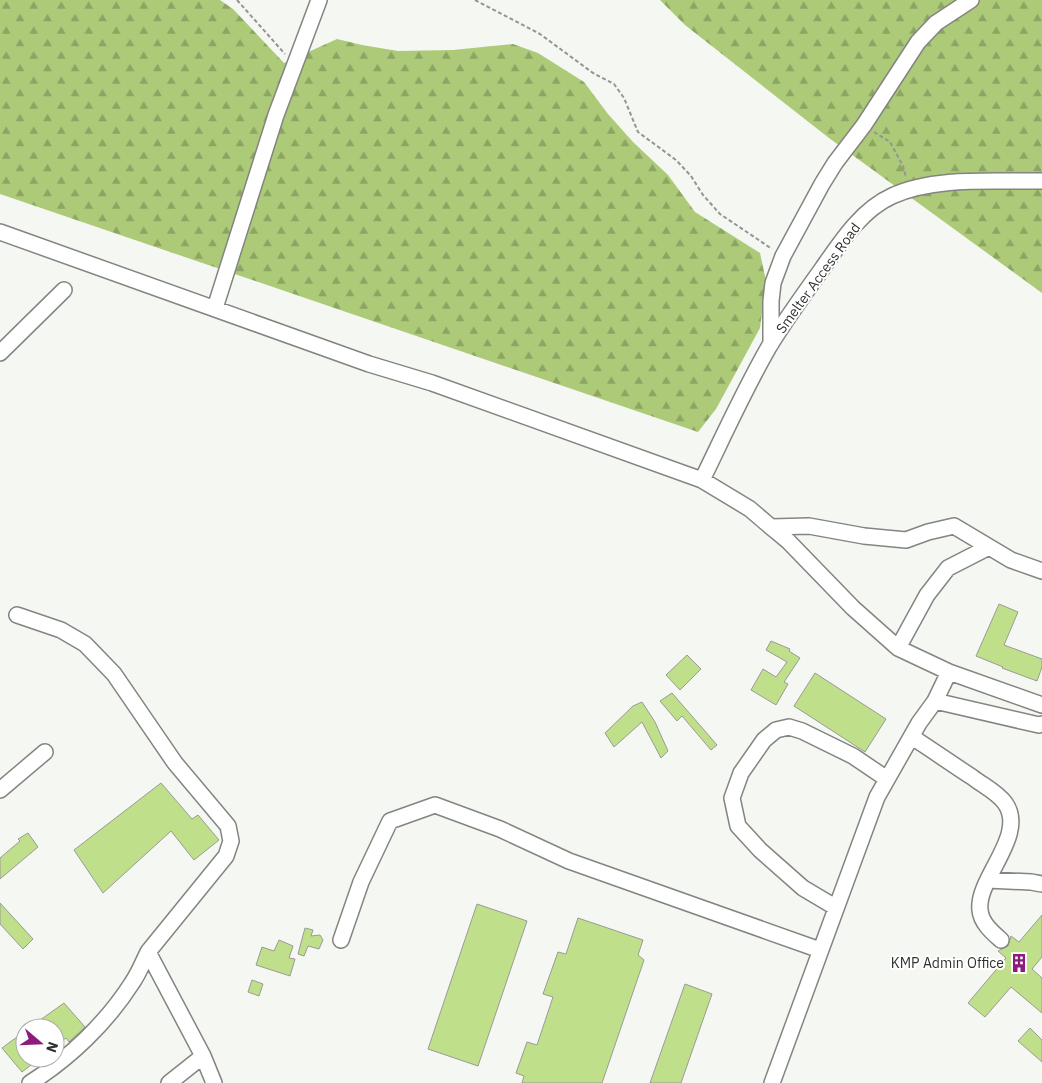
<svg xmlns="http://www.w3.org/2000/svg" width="1042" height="1083" font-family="'IBM Plex Sans',sans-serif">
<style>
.forest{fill:url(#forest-firs)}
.building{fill:#c0df8b;stroke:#999b96}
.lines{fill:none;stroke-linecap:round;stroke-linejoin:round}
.minor-casing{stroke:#838580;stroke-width:18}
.path{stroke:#949592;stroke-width:2;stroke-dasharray:4 2.5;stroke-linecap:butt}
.minor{stroke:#fff;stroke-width:15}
.labels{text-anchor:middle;stroke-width:4;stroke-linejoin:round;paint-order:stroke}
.street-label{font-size:14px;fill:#30312f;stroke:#fff}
.poi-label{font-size:14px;fill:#30312f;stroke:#fff;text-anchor:end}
</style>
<defs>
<pattern id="forest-firs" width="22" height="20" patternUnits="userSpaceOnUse" patternTransform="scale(1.25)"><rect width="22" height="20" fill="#acca78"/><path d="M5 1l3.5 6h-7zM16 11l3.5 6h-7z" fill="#8ca563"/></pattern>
</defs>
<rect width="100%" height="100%" fill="#f5f7f2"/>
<path class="forest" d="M0,0H220L233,9L284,63L337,39L362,45L398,51L453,50L513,44L538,53L584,82L608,114L633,142L668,175L695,212L760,253L766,281L760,328L716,409L698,432L0,194Z
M660,0H1042V293L829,138L685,25Z"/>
<path class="building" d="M999,604L1018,612L1004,645L1042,659V667L1037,681L1002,668L1003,667L976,656Z
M771,641L790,649L789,651L800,658L784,682L788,684L776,705L751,690L763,669L776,677L787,662L766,650Z
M687,655L701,669L680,690L666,675Z
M815,673L886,719L865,752L794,706Z
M672,693L717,745L711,750L682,716L677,721L660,701Z
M642,702L655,722L668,751L661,758L642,722L614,747L605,733L633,706Z
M161,783L192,819L198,815L219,840L194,860L171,831L103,893L74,850Z
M28,833L38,847L0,879V858L20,841L18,839Z
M0,903L33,939L23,949L0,924Z
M477,904L527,921L478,1066L428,1049Z
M1042,915V957L1032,969L1042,978V1013L1011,987L985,1017L968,1003L1006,958L998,951L1008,946L1011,936L1019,942Z
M578,918L643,940L638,955L644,960L602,1083H522L524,1076L516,1073L527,1042L537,1045L553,997L543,994L558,952L566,954Z
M305,928L313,930L311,936L320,935L323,940L319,949L308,946L304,956L298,954Z
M279,940L293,946L289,958L295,959L290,976L256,965L262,947L274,951Z
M252,980L263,984L259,996L248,992Z
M685,984L712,994L681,1083H650Z
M64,1003L85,1027L69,1042L66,1038L55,1046V1028H29Z
M1030,1028L1042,1040V1062L1018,1041Z
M25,1031V1058H40L22,1072L2,1048Z"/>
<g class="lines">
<g class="minor-casing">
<path id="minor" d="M0,232L369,364L432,383L702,480L750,509L771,527L788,541L853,608L898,648L949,672L1042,705
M215,308L276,115L319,0
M771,344V301L773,283L783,256L822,184L835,163L864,125L918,42L936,23L971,0
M0,353L64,290
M702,480C724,435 745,388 770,345C786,319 804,294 822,269C840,243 861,210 892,196C935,176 995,182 1042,181
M771,527L809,526L864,536L906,540L928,532L954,526L1011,560L1042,571
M17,615L61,630L85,644L114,674L175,763L228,826L231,841L226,856L148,952
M898,648L927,595L948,568L989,547
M935,701L1039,725L1042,724
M912,737C932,750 952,764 972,777C982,785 997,792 1005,803C1028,835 976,879 980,910C981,923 993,933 1001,940
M0,790L45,752
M988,880L1031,882L1042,884
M835,907L803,888L760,850L738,826L732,798L741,773L764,740L776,730L789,727L802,731L853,756L887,779
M341,940L361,882L390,821L435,805L500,829L569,861L820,950
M203,1056L214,1083
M30,1083C70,1058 107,1022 132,983C139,973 143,962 148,952L203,1056L169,1083
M772,1083L877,797L919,723L935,701L949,672"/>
</g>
<path class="path" d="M237,0L285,54
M475,0L540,34L593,73L614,84L624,98L638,132L676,160L691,176L703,195L720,214L772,249
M874,132L890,142L903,166L906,177"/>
<use href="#minor" class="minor"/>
</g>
<defs>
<g id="building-bare" transform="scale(1.5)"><path d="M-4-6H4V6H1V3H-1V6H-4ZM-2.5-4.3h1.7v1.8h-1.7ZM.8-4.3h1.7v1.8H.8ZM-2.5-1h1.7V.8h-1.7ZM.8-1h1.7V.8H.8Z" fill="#8d1b7d" stroke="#fff" stroke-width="2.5" paint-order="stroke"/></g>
</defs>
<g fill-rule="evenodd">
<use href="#building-bare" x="1019" y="963"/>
</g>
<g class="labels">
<g class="street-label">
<text transform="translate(818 278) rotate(-54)" y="5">Smelter Access Road</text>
</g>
<g class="poi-label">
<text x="1004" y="968">KMP Admin Office</text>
</g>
</g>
<g transform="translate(40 1043) rotate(109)"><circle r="24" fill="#ffffff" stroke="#acadac"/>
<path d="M0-4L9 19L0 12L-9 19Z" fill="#8d1b7d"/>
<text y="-8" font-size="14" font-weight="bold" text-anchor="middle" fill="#30312f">N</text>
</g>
</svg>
